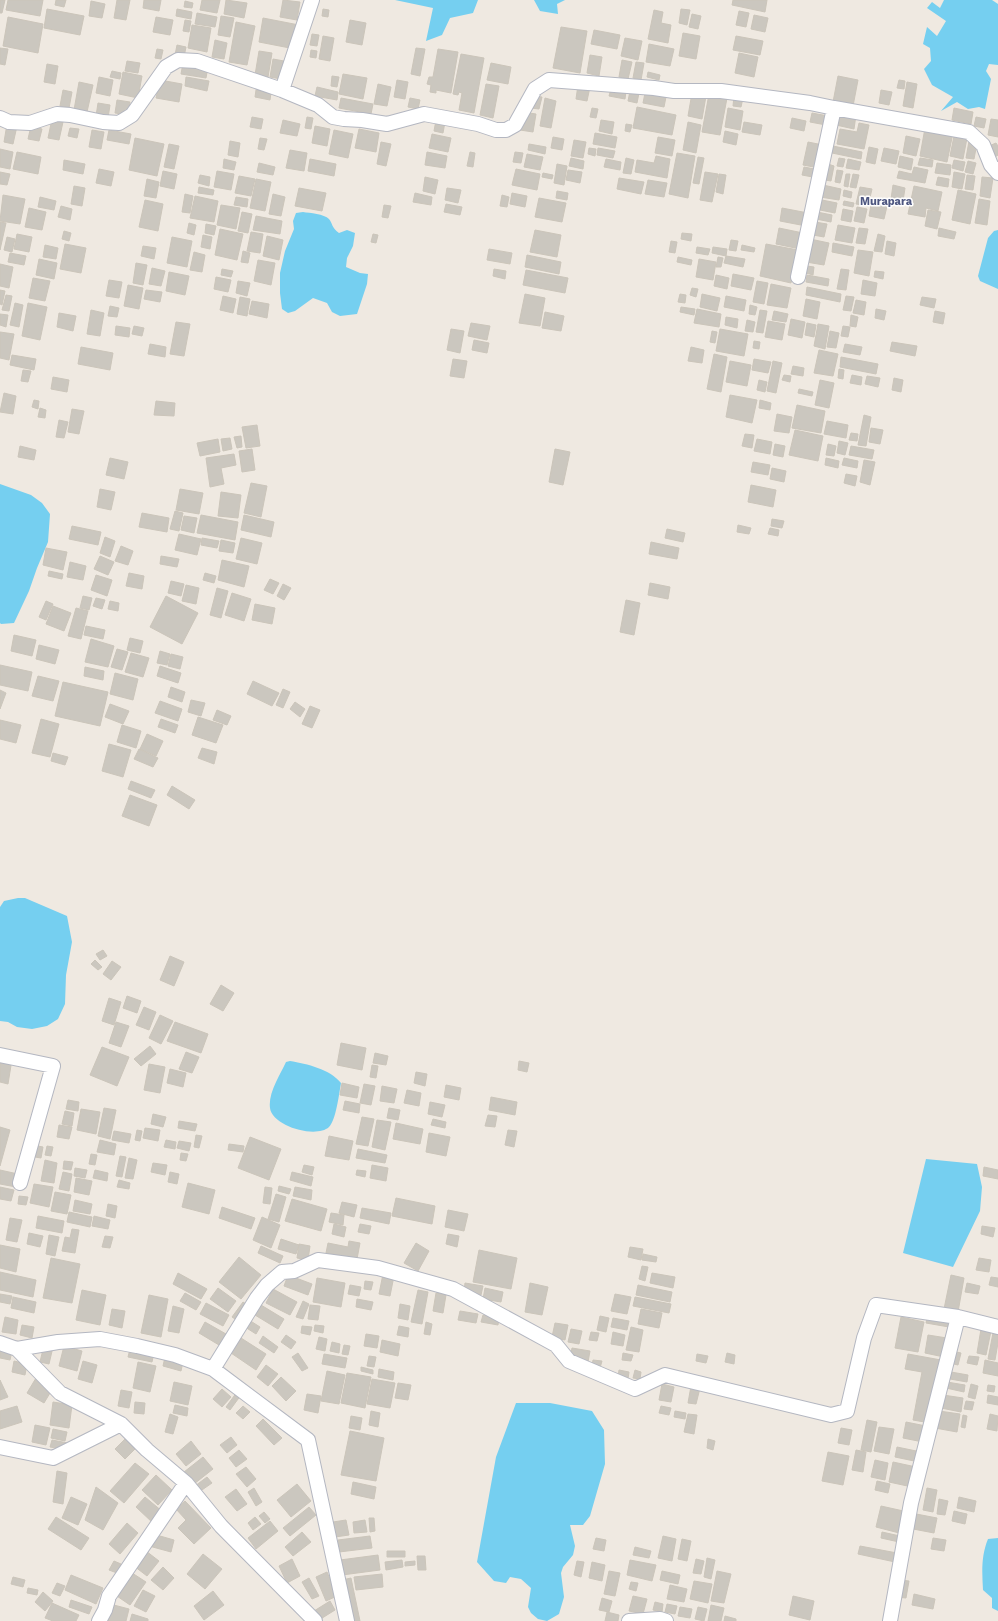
<svg xmlns="http://www.w3.org/2000/svg" width="998" height="1621" font-family="'Work Sans',sans-serif">
<style>
.water{fill:#75cff0}
.building{fill:#cbc7bf;stroke:#cbc5ba}
.lines{fill:none;stroke-linecap:round;stroke-linejoin:round}
.minor-casing{stroke:#b4b7c1;stroke-width:16}
.minor{stroke:#fff;stroke-width:14}
.labels{text-anchor:middle;stroke-width:3;stroke-linejoin:round;paint-order:stroke}
.neighbourhood-label{font-size:11px;font-weight:bold;fill:#4d5680;stroke:#fff}
</style>
<rect width="100%" height="100%" fill="#efe9e1"/>
<path class="water" d="M395,0H478L473,13L450,18L442,35L426,41L433,8Z
M534,0H565L557,4L558,14L540,11Z
M944,0H992L998,4V65L989,64L986,71L991,79L985,109L979,107L968,109L957,102L941,111L953,97L932,85L924,69L931,61L930,48L923,44L927,27L937,36L946,21L927,8L932,2L940,8Z
M303,212C310,213 324,214 329,219C333,224 331,227 339,233L347,230L355,233L353,246L347,258L346,267L360,273L368,274L367,284L357,314L340,316L332,312L327,303L313,298L295,311L288,313L282,309L280,293V273L285,251L294,229L293,221L296,213Z
M998,230V289L980,281L978,276L988,238L994,231Z
M0,484L31,495L42,503L50,514L48,542L37,568L29,591L14,623L1,624L0,623Z
M18,898H25L67,916L72,942L66,975L65,1004L58,1019L47,1026L32,1029L17,1027L8,1022L0,1021V907L4,901Z
M290,1061C307,1064 330,1069 341,1083C339,1094 336,1120 329,1127C316,1139 272,1126 270,1108C268,1093 280,1075 286,1062Z
M926,1159L977,1164L982,1187L980,1211L953,1267L903,1253Z
M516,1403H550L592,1411L604,1430L605,1464L590,1516L583,1525H570L575,1546L573,1555L563,1567L561,1573L564,1597L559,1614L547,1621L538,1619L531,1613L528,1607L531,1588L521,1579L510,1577L506,1583L494,1581L477,1562L496,1457Z
M998,1538V1611L992,1608V1598L983,1590C982,1572 981,1556 988,1539Z"/>
<path class="building" d="M0,0H5L2,13H0Z
M8,0H43L40,16L6,10Z
M56,0H66L64,7L55,5Z
M117,0H130L126,20L114,18Z
M144,0H161L159,11L143,8Z
M202,0H220L217,13L200,10Z
M226,0L247,3L244,18L224,14Z
M283,0L300,2L297,20L280,17Z
M733,0H767L765,12L732,5Z
M91,1L105,4L102,18L89,16Z
M185,1L193,3L192,8L184,7Z
M47,9L84,16L80,35L44,28Z
M177,9L192,12L191,19L176,16Z
M323,9L329,10L328,17L322,16Z
M681,9L690,10L687,25L679,23Z
M654,10L663,12L661,23L671,25L668,43L648,39Z
M739,11L749,13L746,27L736,25Z
M197,13L217,17L215,27L195,24Z
M692,14L701,16L698,29L689,27Z
M754,15L768,18L765,32L751,29Z
M221,16L234,18L230,37L218,35Z
M8,17L43,24L38,53L3,46Z
M156,17L173,20L170,35L153,32Z
M263,18L299,25L295,49L259,42Z
M185,20L191,21L189,32L183,31Z
M350,20L366,23L362,45L346,42Z
M236,22L255,26L247,65L229,62Z
M192,25L211,28L207,52L188,48Z
M561,27L587,31L580,73L553,68Z
M594,30L620,35L617,49L591,44Z
M683,33L700,36L696,59L679,56Z
M312,34L319,35L317,46L310,45Z
M323,36L334,38L330,61L319,59Z
M736,36L763,41L760,55L733,50Z
M625,38L642,41L638,60L621,56Z
M215,40L227,43L224,59L212,57Z
M649,44L674,49L670,66L646,62Z
M177,45L186,47L184,57L175,55Z
M0,48L8,49L5,65L0,64Z
M416,48L425,49L420,76L411,74Z
M157,49L163,50L161,59L155,58Z
M438,49L458,52L451,93L436,90V93L430,92L431,85L427,84L429,77H433Z
M311,50L317,51L316,58L310,57Z
M259,51L272,53L268,77L255,75Z
M739,53L758,57L754,77L735,73Z
M461,54L484,58L474,113L459,110L462,93L459,92L458,95L453,94Z
M590,55L602,57L599,76L587,73Z
M273,59L284,61L281,79L270,77Z
M622,60L632,62L628,79L619,77Z
M127,61L140,63L138,73L125,71Z
M636,62L644,63L641,80L633,78Z
M183,63L208,67L206,78L181,74Z
M491,63L511,67L508,84L487,80Z
M47,64L58,66L55,84L44,82Z
M112,71L121,73L120,79L110,77Z
M123,72L142,76L138,98L119,94Z
M648,72L660,75L659,80L647,77Z
M343,74L367,78L363,99L339,94Z
M332,76L339,77L337,87L331,86Z
M838,76L858,80L853,106L833,102Z
M99,77L113,80L110,96L96,93Z
M186,77L209,81L207,91L185,86Z
M160,80L182,84L179,102L156,98Z
M397,80L408,82L405,99L394,97Z
M899,80L905,81L904,89L897,88Z
M79,82L93,85L87,112L74,110Z
M907,82L917,84L913,108L903,106Z
M378,84L391,87L387,106L374,104Z
M486,84L499,86L493,118L480,115Z
M578,85L590,87L587,101L576,99Z
M317,87L338,92L337,100L315,96Z
M611,89L626,91L625,99L609,96Z
M63,90L72,92L69,108L60,106Z
M256,90L271,93L270,100L255,97Z
M881,90L892,92L889,105L879,103Z
M630,91L639,93L637,103L628,101Z
M645,93L666,97L664,107L643,103Z
M692,93L706,96L702,119L688,116Z
M709,94L727,98L720,135L702,132Z
M533,96L542,97L539,109L531,108Z
M734,96L743,98L741,107L733,106Z
M341,98L373,104L371,114L339,108Z
M410,98L420,100L418,109L408,107Z
M545,98L556,101L551,128L540,126Z
M117,100L130,102L128,115L115,113Z
M98,103L110,105L108,118L96,116Z
M637,107L676,115L672,135L633,128Z
M592,108L598,109L596,118L590,117Z
M728,108L743,111L740,130L725,127Z
M954,108L973,112L971,124L952,120Z
M839,111L856,115L854,129L836,125Z
M523,112L536,114L533,132L520,130Z
M812,113L828,116L826,125L810,122Z
M252,117L263,119L261,129L250,127Z
M307,117L313,118L311,129L305,128Z
M976,117L986,119L984,128L974,126Z
M792,118L806,121L804,131L790,128Z
M52,119L63,122L59,140L48,138Z
M991,119L998,120V137L988,135Z
M283,120L300,124L297,136L280,133Z
M436,120L445,122L443,133L434,131Z
M601,120L614,122L612,134L599,131Z
M688,122L701,125L696,153L683,150Z
M744,122L762,125L760,135L742,132Z
M859,123L869,125L864,149L837,144L840,129L857,132Z
M7,124L17,126L13,144L4,142Z
M626,124L632,125L630,132L625,131Z
M31,126L42,129L39,141L28,139Z
M315,126L330,129L327,146L312,143Z
M70,128L79,129L77,138L68,136Z
M925,128L953,133L947,162L920,156Z
M359,129L379,133L376,152L355,148Z
M92,130L104,132L101,149L89,147Z
M109,130L131,134L129,144L107,140Z
M334,130L353,134L348,158L329,154Z
M725,131L738,134L736,145L723,142Z
M595,133L617,137L615,148L593,144Z
M432,134L451,138L448,152L429,148Z
M906,136L920,139L916,156L903,153Z
M954,136L967,138L963,159L950,156Z
M553,137L564,139L562,150L551,148Z
M658,137L675,140L672,156L655,153Z
M135,138L164,144L157,176L129,170Z
M260,138L267,139L264,150L258,149Z
M574,140L586,142L583,158L571,156Z
M230,141L240,143L238,157L228,155Z
M969,141L977,143L974,159L966,158Z
M381,142L391,144L386,166L377,164Z
M808,142L823,145L819,168L803,165Z
M996,143L998,146V155L995,157L989,146Z
M169,144L179,146L174,169L164,167Z
M529,144L546,147L545,154L528,150Z
M833,146L862,152L861,159L832,153Z
M869,147L878,149L875,164L866,162Z
M589,148L596,149L595,156L588,154Z
M598,148L615,151L613,158L597,155Z
M884,148L899,151L896,164L881,161Z
M0,149L13,152L10,169L0,167Z
M290,150L307,153L304,171L286,168Z
M17,152L41,157L38,174L13,169Z
M427,152L447,156L445,168L425,165Z
M470,152L475,153L473,167L467,166Z
M515,152L523,153L521,163L513,162Z
M677,153L695,156L688,198L669,194Z
M527,154L543,157L540,170L524,167Z
M656,156L670,159L667,178L635,172L637,160L654,163Z
M900,156L913,159L911,170L898,167Z
M698,157L704,158L699,184L693,183Z
M571,158L584,161L583,169L569,166Z
M626,158L634,160L631,174L623,173Z
M839,158L845,159L843,167L837,166Z
M920,158L933,160L932,167L918,165Z
M224,159L236,162L234,170L223,168Z
M310,159L336,164L334,176L308,171Z
M606,159L621,162L620,170L604,167Z
M848,159L861,162L859,170L846,168Z
M64,160L85,164L83,174L63,170Z
M954,160L965,162L963,171L952,168Z
M968,161L976,163L973,174L965,172Z
M259,163L275,167L273,175L257,172Z
M937,163L951,165L950,175L935,173Z
M557,164L567,166L564,185L554,183Z
M828,164L834,166L831,181L825,180Z
M804,167L820,170L818,178L802,175Z
M914,167L928,170L925,183L897,178L899,171L912,174Z
M99,169L114,172L111,186L96,183Z
M516,169L540,174L537,190L512,185Z
M568,170L582,172L580,183L566,180Z
M837,170L843,171L840,183L835,182Z
M163,171L177,174L174,189L160,186Z
M217,171L234,174L231,190L214,187Z
M0,172L10,174L7,185L0,184Z
M705,172L718,174L712,202L700,200Z
M954,172L965,174L962,189L952,187Z
M543,173L553,175L552,179L542,177Z
M719,174L726,175L723,194L716,192Z
M846,174H850L848,187L844,186Z
M853,174L859,175L856,188L850,187Z
M200,175L210,177L209,186L198,183Z
M967,175L975,176L973,190L965,189Z
M239,176L255,179L251,196L235,193Z
M425,177L438,180L435,194L423,191Z
M938,177L949,179L948,187L936,185Z
M982,177L993,178L990,198L980,196Z
M619,178L644,182L641,194L617,189Z
M147,179L159,182L156,198L144,196Z
M256,179L271,182L265,211L250,208Z
M648,180L667,183L664,197L645,194Z
M823,185L841,189L839,200L820,197Z
M893,185L905,188L903,201L891,199Z
M74,186L85,188L82,206L71,204Z
M914,186L942,192L938,211L926,208L925,217L908,214Z
M199,187L214,190L213,195L198,193Z
M860,187L872,189L868,206L856,204Z
M299,188L326,193L322,211L295,206Z
M447,188L461,190L458,203L445,200Z
M844,190L852,192L851,198L843,196Z
M958,190L976,194L970,224L952,220Z
M557,191L568,193L567,200L556,198Z
M415,193L432,197L431,205L413,202Z
M512,193L527,196L525,207L510,204Z
M185,194L193,196L190,213L182,212Z
M273,194L285,197L281,216L269,214Z
M3,195L25,199L20,224L0,221Z
M502,195L509,197L507,207L500,206Z
M195,196L218,201L214,222L190,218Z
M40,197L56,201L54,210L38,207Z
M236,197L248,199L247,207L234,205Z
M539,198L566,203L562,222L535,217Z
M872,199L888,202L884,219L869,216Z
M979,199L990,201L987,225L975,223Z
M145,200L163,204L158,231L139,227Z
M822,200L837,203L835,213L820,210Z
M844,201L854,203L853,207L843,205Z
M446,204L462,207L460,215L444,212Z
M221,205L240,208L236,229L217,225Z
M384,205L391,206L388,218L382,217Z
M61,206L72,209L70,220L58,217Z
M857,207L867,209L864,223L854,221Z
M29,208L46,212L42,230L25,227Z
M782,208L808,213L806,226L780,221Z
M843,209L853,211L851,222L841,220Z
M928,210L941,212L937,229L925,226Z
M242,212L252,214L248,233L238,231Z
M817,212L832,215L831,222L816,219Z
M256,216L282,221L280,234L253,230Z
M0,222L6,223L0,250Z
M815,222L827,224L824,237L813,235Z
M189,223L196,225L194,235L187,233Z
M206,224L216,226L214,235L205,233Z
M838,225L855,228L852,243L835,240Z
M779,228L803,233L800,249L776,244Z
M859,228L868,229L865,244L856,243Z
M939,228L956,232L954,239L938,236Z
M220,229L243,234L237,260L215,255Z
M535,230L561,235L557,257L530,252Z
M64,231L71,233L69,241L62,239Z
M251,232L263,234L260,253L247,251Z
M682,233L692,234L691,241L681,239Z
M17,234L32,237L29,252L14,249Z
M373,234L378,235L376,243L371,242Z
M878,234L885,236L882,252L874,251Z
M203,235L212,237L210,249L201,247Z
M267,236L283,240L279,260L263,256Z
M7,237L15,239L12,252L4,250Z
M172,237L192,241L187,267L167,263Z
M810,239L829,243L824,265L806,262Z
M731,240L738,241L736,251L729,250Z
M671,241L677,242L675,253L669,252Z
M887,241L896,243L894,256L885,254Z
M833,243L854,247L852,256L832,252Z
M65,244L86,248L81,273L60,269Z
M766,244L798,250L791,283L760,276Z
M45,245L58,248L56,259L43,257Z
M742,245L755,248L754,252L741,250Z
M143,246L156,248L154,259L141,256Z
M697,247L710,249L708,255L696,253Z
M713,247L727,249L726,256L712,253Z
M489,249L512,253L510,264L487,260Z
M858,250L873,252L869,276L854,273Z
M243,251L250,253L248,263L241,262Z
M194,252L205,255L202,272L190,270Z
M10,253L26,256L24,265L8,262Z
M527,255L561,262L559,274L525,267Z
M726,256L745,259L743,267L724,263Z
M678,257L692,260L691,265L677,262Z
M718,257L723,258L721,267H716Z
M39,259L57,263L54,279L36,275Z
M699,259L716,262L713,280L696,277Z
M258,260L275,263L271,285L254,281Z
M136,263L147,265L143,285L133,283Z
M0,264L13,267L9,288L0,286Z
M807,266L814,267L813,275L806,273Z
M152,268L165,271L161,286L149,284Z
M222,269L233,271L231,277L221,275Z
M494,269L506,271L505,279L493,276Z
M841,269L849,270L846,290L837,289Z
M526,270L568,278L565,293L523,285Z
M875,271L884,272L883,279L874,277Z
M169,272L189,276L185,295L166,291Z
M733,274L754,278L751,290L731,286Z
M716,275L729,278L727,289L714,286Z
M807,275L829,279L828,286L806,282Z
M216,277L231,280L228,292L214,289Z
M33,278L50,281L45,301L29,298Z
M109,280L122,282L119,298L106,296Z
M863,280L877,283L875,296L861,294Z
M238,281L250,283L247,296L236,293Z
M757,281L768,283L764,304L753,302Z
M771,284L791,288L787,308L767,305Z
M128,285L143,288L139,309L124,306Z
M807,287L841,294L840,302L806,295Z
M692,288L698,289L696,297L690,295Z
M0,290L5,291L2,305L0,304Z
M146,290L162,292L160,302L144,299Z
M525,294L545,298L540,326L519,323Z
M680,294L686,295L685,303L678,302Z
M702,294L720,298L717,311L700,307Z
M6,295L12,296L9,311L2,310Z
M223,296L236,299L233,313L220,310Z
M726,296L746,300L744,311L724,307Z
M846,296L854,297L851,311L843,310Z
M240,297L250,299L247,316L237,314Z
M922,297L936,299L934,308L920,305Z
M806,299L820,302L817,319L803,316Z
M856,300L866,302L864,315L853,313Z
M252,301L269,304L267,318L249,314Z
M15,303L23,305L19,327L10,325Z
M28,303L47,307L40,340L22,336Z
M750,305L757,307L755,315L749,314Z
M110,306L119,308L117,317L108,316Z
M681,307L695,309L694,315L680,312Z
M697,309L721,314L719,327L694,323Z
M876,309L886,311L884,320L875,318Z
M91,310L104,313L100,336L87,334Z
M760,310L767,311L763,333L756,332Z
M774,311L788,314L786,322L772,320Z
M935,311L945,313L943,324L933,322Z
M545,312L564,316L561,331L542,328Z
M59,313L76,316L73,331L57,327Z
M0,314L8,315L6,327L0,325Z
M851,315L858,317L856,327L850,326Z
M726,317L738,319L737,328L725,325Z
M791,319L805,322L802,338L788,335Z
M747,320L755,322L753,332L745,331Z
M768,321L785,324L782,340L765,337Z
M176,322L190,324L184,356L170,354Z
M471,323L490,326L487,340L468,336Z
M807,323L816,325L814,337L805,335Z
M818,324L829,326L825,349L814,346Z
M116,326L130,328L129,337L115,335Z
M134,326L144,328L142,336L132,334Z
M843,326L850,327L848,337L841,336Z
M451,329L464,331L460,353L447,350Z
M720,329L748,334L744,356L716,351Z
M712,331L717,332L715,343L710,342Z
M830,331L839,333L836,348L827,347Z
M0,332L14,334L9,360L0,358Z
M474,340L489,343L487,353L472,350Z
M754,341L760,342L759,349L753,348Z
M892,342L917,346L915,356L890,351Z
M150,344L166,347L165,357L148,354Z
M845,344L862,347L860,355L843,352Z
M81,347L113,353L110,370L78,364Z
M691,347L704,350L702,363L688,361Z
M819,350L838,354L833,376L814,373Z
M714,354L727,357L721,392L707,389Z
M12,355L36,359L34,370L10,365Z
M841,357L878,364L876,374L840,367Z
M453,359L467,361L464,378L450,376Z
M754,359L771,362L768,373L752,370Z
M730,361L751,365L747,386L726,382Z
M773,361L782,363L776,393L767,391Z
M793,366L804,368L803,376L791,374Z
M839,369L844,370L843,379L838,378Z
M23,370L31,371L28,382L21,381Z
M784,375L791,376L790,382L782,380Z
M852,375L862,377L861,385L850,383Z
M867,376L880,378L878,387L865,384Z
M53,377L69,380L67,392L51,389Z
M894,378L903,380L901,392L892,390Z
M759,380L767,382L765,392L757,390Z
M820,380L834,383L829,408L815,405Z
M799,389L813,392L812,396L798,393Z
M4,393L16,396L13,414L0,412Z
M730,395L757,400L752,423L726,417Z
M34,400L39,401L38,409L32,407Z
M760,400L771,403L770,410L759,408Z
M156,401L175,403L174,416L154,415Z
M797,405L825,411L821,433L792,428Z
M40,408L46,410L45,418L38,417Z
M72,409L84,411L79,434L68,432Z
M777,414L792,417L789,433L774,431Z
M864,415L871,417L866,446L858,445Z
M59,420L68,422L64,438L56,437Z
M827,421L848,425L846,438L824,434Z
M257,425L260,446L246,448L242,427Z
M871,428L883,430L880,444L869,442Z
M795,430L823,436L818,461L789,455Z
M851,433L858,434L857,441L849,440Z
M745,434L754,435L752,448L742,446Z
M241,436L242,447L237,448L234,437Z
M230,438L232,449L223,451L221,439Z
M218,439L220,452L200,456L197,443Z
M757,439L772,442L770,454L754,451Z
M839,441L848,443L845,455L837,453Z
M775,444L785,446L783,457L773,455Z
M828,444L836,446L834,456L826,455Z
M20,446L36,450L34,460L18,457Z
M851,446L874,450L872,459L849,455Z
M252,449L255,470L242,472L239,451Z
M555,449L570,452L563,485L549,482Z
M234,454L236,465L221,468L224,484L210,487L206,458Z
M110,458L128,462L124,479L106,475Z
M826,458L839,461L838,468L825,465Z
M844,458L858,461L857,468L842,465Z
M864,460L875,462L870,485L860,482Z
M753,462L770,465L768,475L751,472Z
M772,468L786,471L784,482L770,479Z
M846,474L857,476L855,486L844,483Z
M251,483L267,486L261,517L244,513Z
M751,485L776,490L773,507L748,502Z
M100,489L115,492L111,510L97,507Z
M180,489L203,493L199,514L176,510Z
M221,492L241,495L238,518L218,516Z
M175,511L183,513L179,531L170,529Z
M142,513L169,518L167,532L139,527Z
M201,515L238,522L235,540L197,533Z
M244,515L274,522L271,537L241,530Z
M184,516L197,518L194,533L181,530Z
M772,519L784,521L782,528L771,526Z
M738,525L751,528L749,534L737,532Z
M72,526L101,532L98,545L69,539Z
M770,528L779,530L778,536L768,534Z
M667,529L685,533L683,542L665,538Z
M179,534L201,539L197,555L175,550Z
M105,537L115,541L110,557L100,553Z
M202,538L219,541L217,548L201,545Z
M241,538L262,543L257,564L236,559Z
M221,540L235,543L233,553L219,551Z
M651,542L679,548L677,559L649,554Z
M121,546L133,551L128,565L115,561Z
M46,548L67,552L63,570L43,565Z
M100,556L114,562L108,575L94,569Z
M161,556L179,559L177,567L160,564Z
M222,560L249,566L244,587L218,580Z
M70,562L86,566L83,580L67,577Z
M49,571L63,574L62,579L48,576Z
M129,573L144,576L142,589L126,586Z
M205,573L216,576L214,583L203,580Z
M96,575L112,580L107,596L91,590Z
M270,579L279,583L273,594L264,590Z
M171,581L184,584L181,596L168,593Z
M650,583L670,587L668,599L648,595Z
M283,584L291,588L284,600L277,596Z
M186,585L199,588L196,604L182,601Z
M217,588L228,591L221,618L210,615Z
M232,593L251,599L244,621L225,615Z
M83,596L92,598L89,610L80,608Z
M166,596L198,613L182,644L150,627Z
M96,598L105,600L102,609L93,606Z
M626,600L640,603L634,635L620,632Z
M46,601L53,604L46,620L39,617Z
M110,601L119,603L118,611L108,609Z
M255,604L275,608L272,624L252,620Z
M53,606L71,613L64,631L46,624Z
M76,608L88,611L81,639L68,636Z
M86,626L105,630L103,639L84,635Z
M14,635L36,640L32,656L11,651Z
M130,638L143,641L140,653L127,650Z
M91,639L114,646L108,667L85,662Z
M39,645L59,650L55,664L36,659Z
M117,649L128,652L122,670L111,667Z
M160,651L170,654L167,665L157,663Z
M131,653L149,658L143,677L125,672Z
M171,654L183,657L180,669L168,666Z
M0,665L32,672L28,691L0,685Z
M160,666L181,673L178,683L157,676Z
M85,667L104,671L103,680L84,676Z
M115,673L138,679L133,700L110,694Z
M38,676L59,681L53,701L32,696Z
M253,681L279,693L272,706L247,694Z
M63,682L108,692L100,726L55,716Z
M171,687L185,692L182,702L168,697Z
M283,689L290,692L283,708L276,705Z
M0,690L6,693L0,709Z
M191,700L205,703L201,716L188,712Z
M160,701L182,709L178,721L155,713Z
M295,702L305,709L300,717L290,709Z
M110,704L129,711L123,724L105,717Z
M310,706L320,710L312,728L302,724Z
M217,710L231,716L227,725L213,720Z
M198,717L223,725L216,743L192,735Z
M41,719L59,724L50,757L32,753Z
M161,719L178,725L175,733L158,727Z
M0,720L21,725L16,743L0,739Z
M122,725L141,731L136,748L117,742Z
M147,734L163,741L156,756L140,749Z
M109,744L131,750L123,777L102,771Z
M202,748L217,752L214,764L198,758Z
M139,749L158,758L153,767L134,759Z
M53,753L68,757L65,765L51,761Z
M131,781L155,790L151,798L128,789Z
M172,786L195,800L189,809L167,795Z
M130,795L157,805L149,826L122,816Z
M103,950L107,956L100,960L96,954Z
M170,956L184,962L174,986L160,980Z
M95,960L102,967L98,970L91,964Z
M112,961L121,967L111,980L103,974Z
M221,985L234,993L223,1011L210,1004Z
M127,996L141,1001L137,1013L123,1008Z
M109,998L121,1002L114,1025L102,1021Z
M144,1007L156,1012L149,1030L136,1025Z
M160,1015L173,1021L161,1044L149,1038Z
M116,1022L129,1026L121,1047L109,1043Z
M175,1022L208,1034L201,1053L167,1041Z
M341,1043L366,1048L362,1070L337,1065Z
M150,1046L156,1054L141,1066L134,1059Z
M102,1047L129,1057L117,1086L90,1075Z
M0,1051L13,1053L8,1084L0,1082Z
M186,1052L199,1057L192,1073L179,1069Z
M375,1053L388,1056L386,1065L373,1063Z
M519,1061L529,1063L527,1072L518,1070Z
M149,1064L165,1067L160,1093L144,1090Z
M372,1065L378,1066L376,1078L370,1077Z
M170,1069L186,1073L183,1087L167,1083Z
M416,1072L427,1074L425,1086L414,1083Z
M342,1083L359,1087L357,1098L340,1095Z
M364,1084L375,1086L371,1105L360,1103Z
M446,1085L461,1088L459,1100L444,1097Z
M382,1086L397,1089L394,1103L380,1101Z
M407,1090L421,1093L419,1106L404,1103Z
M491,1097L517,1102L515,1115L489,1110Z
M68,1100L79,1102L78,1111L66,1109Z
M345,1101L360,1104L359,1113L343,1110Z
M430,1102L445,1105L442,1117L428,1114Z
M104,1108L116,1110L110,1139L98,1136Z
M389,1108L400,1110L398,1120L387,1118Z
M81,1109L100,1112L96,1134L77,1130Z
M65,1111L74,1113L72,1126L62,1124Z
M153,1114L166,1117L163,1127L151,1124Z
M488,1115L497,1116L495,1127L485,1126Z
M362,1117L374,1119L368,1146L356,1144Z
M433,1119L446,1122L445,1128L431,1125Z
M377,1120L391,1122L385,1150L372,1147Z
M179,1121L197,1124L195,1131L178,1128Z
M396,1123L423,1129L420,1144L393,1139Z
M59,1125L72,1127L69,1139L57,1137Z
M0,1127L10,1130L0,1166Z
M145,1128L160,1130L158,1141L143,1138Z
M137,1130L142,1131L140,1141L135,1140Z
M508,1130L517,1131L514,1147L505,1145Z
M114,1131L131,1134L129,1143L112,1140Z
M429,1133L450,1137L446,1156L426,1152Z
M196,1135L202,1136L199,1148L194,1147Z
M329,1136L353,1141L349,1160L325,1156Z
M250,1137L281,1149L269,1180L238,1168Z
M100,1140L116,1144L114,1155L97,1152Z
M166,1140L176,1142L175,1149L164,1147Z
M179,1141L191,1143L189,1151L177,1148Z
M229,1144L244,1146L243,1152L228,1150Z
M38,1146L43,1147L41,1158L35,1157Z
M47,1146L53,1147L51,1156L45,1155Z
M358,1149L387,1155L385,1163L356,1158Z
M181,1153L188,1154L186,1161L180,1160Z
M91,1154L97,1155L95,1165L89,1164Z
M120,1156L126,1157L122,1177L116,1176Z
M129,1158L137,1160L133,1179L125,1178Z
M45,1160L57,1163L54,1183L41,1181Z
M64,1161L73,1162L71,1170L63,1169Z
M153,1163L167,1165L165,1175L151,1172Z
M304,1165L314,1167L312,1175L302,1172Z
M372,1165L388,1168L386,1181L370,1178Z
M984,1167L998,1170V1179L983,1176Z
M75,1168L87,1170L85,1178L74,1176Z
M0,1170L18,1174L16,1187L0,1184Z
M95,1170L108,1173L107,1181L93,1178Z
M357,1170L366,1171L365,1177L356,1175Z
M63,1172L72,1174L69,1191L59,1189Z
M170,1172L179,1174L177,1184L168,1182Z
M292,1172L313,1177L311,1186L290,1180Z
M76,1178L92,1181L89,1195L74,1192Z
M119,1180L130,1183L129,1189L117,1187Z
M188,1183L215,1190L209,1214L182,1207Z
M34,1184L53,1187L49,1207L30,1203Z
M279,1186L291,1189L289,1194L278,1191Z
M0,1187L14,1190L11,1201L0,1199Z
M265,1187L272,1188L270,1204L263,1203Z
M295,1187L312,1190L311,1200L293,1196Z
M55,1192L71,1195L67,1214L51,1211Z
M276,1194L286,1197L279,1222L268,1219Z
M19,1196L28,1197L26,1205L18,1204Z
M396,1198L435,1206L432,1224L392,1216Z
M292,1199L327,1209L321,1231L285,1221Z
M75,1200L92,1204L90,1214L73,1211Z
M342,1202L357,1205L354,1217L339,1213Z
M108,1204L117,1206L115,1218L106,1216Z
M222,1207L255,1218L251,1229L219,1218Z
M362,1208L391,1213L389,1224L360,1218Z
M448,1210L468,1214L464,1231L445,1227Z
M69,1212L92,1217L90,1227L67,1222Z
M331,1213L344,1215L343,1225L329,1222Z
M38,1216L64,1221L62,1233L36,1228Z
M94,1216L110,1220L108,1229L92,1226Z
M262,1217L280,1225L271,1248L253,1240Z
M10,1218L22,1220L17,1242L6,1240Z
M334,1224L346,1227L344,1237L332,1234Z
M360,1224L371,1226L369,1234L358,1232Z
M982,1226L995,1228L993,1237L981,1234Z
M72,1229L79,1230L75,1253L62,1251L65,1237L70,1238Z
M29,1233L43,1236L40,1247L27,1244Z
M448,1234L459,1236L457,1247L446,1244Z
M49,1235L59,1237L55,1256L46,1254Z
M105,1236L113,1237L110,1248L102,1247Z
M281,1239L299,1245L296,1254L278,1249Z
M349,1241L360,1243L357,1259L326,1253L328,1243L348,1247Z
M416,1243L429,1251L418,1271L404,1263Z
M299,1244L310,1246L308,1260L297,1258Z
M0,1245L20,1249L16,1272L0,1268Z
M261,1246L283,1256L280,1263L258,1253Z
M630,1247L643,1249L641,1260L628,1257Z
M479,1250L517,1258L511,1289L473,1282Z
M643,1254L657,1257L656,1262L642,1260Z
M239,1257L261,1275L241,1299L219,1282Z
M51,1258L80,1264L72,1303L43,1298Z
M979,1258L991,1260L989,1272L976,1270Z
M642,1266L648,1267L645,1281L639,1279Z
M0,1272L36,1280L33,1297L0,1290Z
M178,1273L207,1289L201,1299L173,1284Z
M652,1273L675,1277L673,1288L650,1283Z
M383,1274L394,1276L390,1296L379,1294Z
M288,1275L312,1284L308,1295L284,1286Z
M951,1275L964,1278L958,1312L944,1309Z
M991,1277L998,1278V1287L989,1285Z
M317,1278L345,1283L341,1307L313,1302Z
M365,1281L373,1282L371,1290L364,1289Z
M465,1283L483,1286L481,1295L464,1291Z
M530,1283L548,1287L542,1315L525,1312Z
M967,1283L980,1286L978,1294L965,1292Z
M350,1285L361,1287L359,1296L348,1294Z
M638,1285L672,1292L670,1302L636,1295Z
M218,1288L236,1301L228,1312L210,1299Z
M485,1288L503,1292L501,1302L483,1299Z
M273,1289L297,1302L290,1315L266,1303Z
M82,1290L106,1295L100,1325L76,1320Z
M418,1290L428,1292L422,1324L411,1322Z
M185,1293L201,1302L196,1310L180,1301Z
M436,1293L446,1295L443,1313L433,1311Z
M0,1294L12,1296L10,1304L0,1302Z
M615,1294L631,1297L627,1314L611,1311Z
M149,1295L168,1299L161,1337L141,1333Z
M13,1297L36,1302L34,1313L11,1308Z
M635,1297L671,1304L669,1313L633,1306Z
M357,1299L373,1302L371,1310L356,1307Z
M303,1301L309,1304L303,1319L296,1317Z
M243,1302L249,1306L238,1321L232,1317Z
M206,1303L229,1315L223,1326L200,1314Z
M400,1304L410,1306L408,1320L398,1318Z
M261,1305L284,1319L278,1329L255,1315Z
M310,1305L320,1306L318,1320L308,1319Z
M173,1306L184,1309L179,1333L168,1331Z
M112,1309L125,1311L122,1328L109,1325Z
M641,1309L662,1313L659,1328L638,1324Z
M460,1311L478,1314L476,1323L458,1320Z
M483,1315L499,1318L498,1325L481,1322Z
M928,1315L950,1319L949,1327L926,1323Z
M600,1316L609,1318L606,1332L597,1330Z
M5,1317L18,1320L16,1334L2,1332Z
M901,1317L924,1322L918,1352L895,1348Z
M613,1318L629,1321L627,1330L611,1327Z
M249,1320L260,1327L256,1334L245,1327Z
M205,1322L226,1334L219,1345L199,1333Z
M426,1322L432,1324L430,1335L424,1334Z
M555,1323L568,1325L565,1340L552,1337Z
M22,1325L34,1327L32,1338L20,1335Z
M315,1325L324,1326L323,1333L314,1331Z
M302,1326L312,1327L310,1335L301,1333Z
M399,1326L409,1328L408,1337L397,1335Z
M631,1327L643,1330L639,1352L626,1350Z
M571,1329L582,1331L579,1344L568,1342Z
M981,1329L991,1331L986,1355L977,1353Z
M591,1332L599,1333L597,1341L589,1340Z
M613,1332L625,1335L623,1346L611,1344Z
M993,1333L998,1334V1343L995,1360L988,1359Z
M366,1334L379,1336L377,1348L364,1346Z
M286,1335L296,1342L291,1349L281,1342Z
M928,1335L947,1338L944,1357L925,1353Z
M263,1336L278,1347L274,1353L259,1343Z
M319,1337L327,1339L325,1351L316,1349Z
M241,1338L266,1354L256,1370L231,1353Z
M382,1340L400,1344L398,1356L380,1352Z
M332,1342L340,1344L339,1353L330,1351Z
M44,1345L53,1347L49,1364L40,1362Z
M344,1345L350,1346L348,1355L342,1354Z
M64,1346L82,1351L77,1371L59,1366Z
M0,1348L12,1351L10,1360L0,1358Z
M572,1348L590,1351L588,1362L570,1358Z
M130,1349L154,1353L152,1362L128,1357Z
M952,1351L961,1353L958,1365L950,1363Z
M298,1353L308,1368L302,1371L292,1357Z
M623,1353L633,1355L631,1361L622,1360Z
M727,1353L735,1355L734,1364L725,1362Z
M324,1354L347,1358L345,1368L322,1364Z
M697,1354L708,1356L706,1363L696,1361Z
M908,1354L941,1360L930,1423L913,1420L922,1372L905,1369Z
M369,1356L376,1357L374,1367L367,1366Z
M969,1356L979,1357L977,1365L967,1363Z
M165,1357L183,1362L181,1371L163,1366Z
M593,1360L602,1361L600,1368L592,1366Z
M985,1360L998,1363V1376L983,1373Z
M14,1361L27,1364L25,1375L12,1372Z
M83,1361L97,1365L92,1383L78,1379Z
M138,1362L156,1366L150,1392L133,1388Z
M266,1365L278,1374L268,1386L257,1377Z
M361,1367L373,1370V1374L361,1371Z
M379,1369L394,1372L393,1380L378,1377Z
M619,1370L629,1372L628,1379L618,1377Z
M635,1370L641,1372L640,1379L633,1378Z
M327,1371L345,1375L339,1404L321,1401Z
M951,1372L968,1375L967,1382L950,1379Z
M347,1373L371,1377L365,1408L341,1403Z
M281,1377L296,1391L286,1401L272,1386Z
M36,1378L53,1388L44,1403L27,1393Z
M372,1379L395,1383L390,1408L367,1404Z
M0,1380L8,1397L0,1400Z
M174,1382L192,1386L188,1405L170,1401Z
M947,1382L965,1385L964,1392L946,1388Z
M398,1383L411,1385L408,1400L395,1398Z
M662,1384L674,1387L671,1402L659,1400Z
M971,1384L978,1386L975,1399L968,1397Z
M988,1385L995,1386L994,1392L987,1391Z
M691,1386L700,1388L696,1404L688,1403Z
M222,1389L231,1397L222,1407L213,1399Z
M121,1390L132,1392L129,1408L118,1406Z
M237,1392L241,1395L230,1410L226,1407Z
M307,1394L321,1396L318,1413L304,1410Z
M943,1395L963,1398L961,1412L941,1408Z
M988,1395L998,1397V1405L987,1403Z
M966,1401L974,1402L972,1410L964,1409Z
M53,1402L72,1405L69,1428L50,1425Z
M135,1402L145,1403L144,1414L134,1413Z
M175,1405L188,1408L187,1416L173,1413Z
M17,1406L22,1422L0,1429V1411Z
M243,1406L250,1412L243,1419L236,1413Z
M661,1406L671,1408L669,1415L659,1413Z
M371,1411L380,1413L378,1427L369,1425Z
M675,1411L686,1413L685,1419L674,1417Z
M939,1411L960,1414L957,1432L935,1428Z
M170,1414L178,1417L173,1434L165,1432Z
M688,1414L697,1415L694,1434L684,1432Z
M990,1414L998,1416L997,1431L987,1429Z
M963,1415L967,1416L965,1428L961,1427Z
M351,1416L362,1418L360,1430L349,1428Z
M263,1419L282,1438L274,1445L256,1426Z
M867,1420L877,1422L871,1452L861,1450Z
M906,1422L926,1426L923,1442L903,1438Z
M35,1425L50,1428L46,1445L32,1442Z
M879,1427L894,1429L889,1454L874,1451Z
M841,1428L852,1430L849,1445L838,1443Z
M53,1429L67,1432L65,1441L51,1438Z
M350,1431L384,1438L376,1481L341,1475Z
M128,1436L138,1446L125,1459L115,1449Z
M231,1437L237,1445L227,1453L220,1445Z
M708,1439L715,1441L713,1450L707,1448Z
M52,1440L68,1443L67,1450L50,1447Z
M191,1441L201,1454L186,1466L176,1454Z
M897,1447L921,1452L919,1462L895,1457Z
M239,1450L247,1459L236,1467L229,1458Z
M856,1450L866,1452L863,1472L852,1470Z
M828,1452L849,1456L843,1485L822,1481Z
M203,1457L213,1469L194,1484L184,1472Z
M875,1460L888,1463L885,1480L871,1477Z
M893,1462L916,1467L912,1487L889,1482Z
M135,1463L149,1474L124,1503L110,1491Z
M246,1467L256,1479L247,1487L236,1474Z
M57,1471L67,1473L63,1504L53,1502Z
M156,1475L172,1490L158,1505L142,1490Z
M207,1477L212,1483L199,1492L195,1486Z
M877,1481L890,1484L888,1493L875,1490Z
M353,1482L376,1487L374,1499L351,1494Z
M297,1484L311,1501L291,1517L277,1500Z
M96,1487L118,1503L103,1530L85,1520Z
M254,1488L262,1502L256,1506L248,1492Z
M927,1488L937,1490L933,1512L923,1510Z
M236,1489L247,1504L237,1511L225,1497Z
M71,1497L87,1504L78,1525L62,1518Z
M145,1497L163,1512L153,1523L136,1507Z
M959,1497L976,1501L974,1512L957,1508Z
M939,1499L948,1501L945,1515L937,1514Z
M185,1501L211,1528L194,1544L178,1528L186,1520L176,1509Z
M881,1506L908,1512L903,1534L876,1527Z
M309,1507L316,1515L290,1536L283,1528Z
M954,1511L967,1514L965,1524L952,1521Z
M264,1512L270,1519L265,1523L259,1516Z
M911,1513L937,1518L934,1533L908,1528Z
M56,1517L89,1538L81,1550L48,1529Z
M255,1517L261,1524L253,1530L248,1523Z
M369,1518H374L375,1531L370,1532Z
M346,1520L349,1535L335,1537L333,1522Z
M365,1520L367,1532L354,1533L353,1522Z
M270,1521L278,1531L256,1549L248,1538Z
M127,1523L138,1533L120,1554L109,1544Z
M302,1532L311,1542L293,1556L285,1547Z
M882,1532L900,1536L899,1542L881,1538Z
M153,1534L174,1540L171,1552L149,1546Z
M370,1536L372,1548L339,1552L338,1540Z
M663,1536L676,1539L672,1561L658,1558Z
M596,1538L606,1540L604,1551L593,1549Z
M933,1538L946,1540L944,1551L931,1549Z
M682,1539L691,1541L687,1561L678,1559Z
M860,1546L897,1553L895,1562L858,1554Z
M635,1547L651,1551L649,1558L633,1555Z
M146,1551L159,1561L147,1576L134,1566Z
M387,1551H405V1557H387Z
M203,1554L222,1569L205,1589L187,1574Z
M378,1555L380,1570L342,1575L340,1560Z
M417,1556H425L426,1570H418Z
M707,1558L715,1560L711,1579L704,1577Z
M292,1559L300,1576L287,1583L279,1566Z
M696,1559L704,1561L701,1574L693,1573Z
M402,1560L403,1567L386,1570L385,1562Z
M630,1560L656,1565L652,1581L627,1575Z
M114,1561L121,1564L117,1573L109,1570Z
M415,1561V1565L405,1566V1562Z
M577,1561L584,1562L581,1577L574,1575Z
M592,1562L605,1565L602,1581L589,1578Z
M163,1567L174,1578L163,1590L151,1580Z
M129,1571L146,1582L130,1605L114,1594Z
M609,1571L620,1573L615,1596L604,1594Z
M662,1571L680,1575L678,1584L660,1580Z
M717,1571L731,1574L724,1603L711,1601Z
M327,1572L337,1596L326,1601L316,1577Z
M382,1574L383,1587L356,1590L354,1577Z
M71,1575L103,1588L96,1604L65,1590Z
M13,1577L25,1580L23,1587L11,1584Z
M309,1578L319,1596L312,1599L302,1582Z
M351,1578L360,1621H350L342,1580Z
M900,1580L909,1581L906,1598L896,1597Z
M694,1581L712,1584L708,1603L690,1599Z
M631,1582L638,1583L636,1591L629,1589Z
M57,1583L65,1586L60,1596L52,1593Z
M670,1585L687,1589L684,1602L667,1599Z
M28,1588L38,1590L37,1595L27,1593Z
M143,1590L155,1596L146,1612L134,1606Z
M213,1591L224,1605L204,1620L194,1606Z
M43,1592L53,1601L45,1611L35,1602Z
M914,1594L935,1599L933,1609L912,1605Z
M633,1596L647,1599L643,1614L629,1611Z
M793,1596L814,1601L810,1620L789,1615Z
M602,1598L612,1601L609,1612L599,1610Z
M71,1600L92,1607L89,1614L69,1607Z
M330,1601L335,1610L319,1620L314,1611Z
M655,1602L663,1604L662,1612L653,1610Z
M52,1603L79,1615L76,1621H53L45,1618Z
M110,1604L129,1609L126,1621H105Z
M667,1604L677,1606L675,1614L665,1612Z
M711,1605L724,1608L721,1621H708Z
M680,1607L692,1609L690,1618L678,1616Z
M698,1607L707,1609L704,1621L695,1619Z
M607,1612L619,1615L618,1621H605Z
M132,1614L148,1619V1621H130Z
M725,1616L736,1619V1621H724Z"/>
<g class="lines">
<g class="minor-casing">
<path id="minor" d="M282,90L312,0
M0,118L9,122L30,123L57,114L70,115L103,122L119,123L132,115L166,67L178,60L197,61L282,90L318,105L333,117L344,119L362,120L387,124L424,114L478,124L496,130H506L515,125L535,89L549,80L654,88L674,91H721L810,103L834,108
M798,277L834,108L969,132L983,145L991,165L998,173
M0,1055L53,1066L20,1183
M0,1343L17,1349L58,1342L100,1339L137,1346L175,1355L213,1369L308,1440L347,1621
M17,1349L60,1393L121,1424L147,1450L186,1483L221,1526L315,1621
M213,1369L257,1298L267,1285L282,1272L294,1271L318,1260L378,1268L453,1289L556,1345L569,1361L635,1389L665,1375L831,1415L847,1411L864,1338L876,1305L958,1317L998,1327
M0,1447L53,1458L121,1424
M99,1621L105,1610L109,1596L186,1483
M629,1621L660,1619L666,1621
M890,1621L911,1503L958,1317"/>
</g>
<use href="#minor" class="minor"/>
</g>
<g class="labels">
<g class="neighbourhood-label">
<text x="886" y="205">Murapara</text>
</g>
</g>
</svg>
